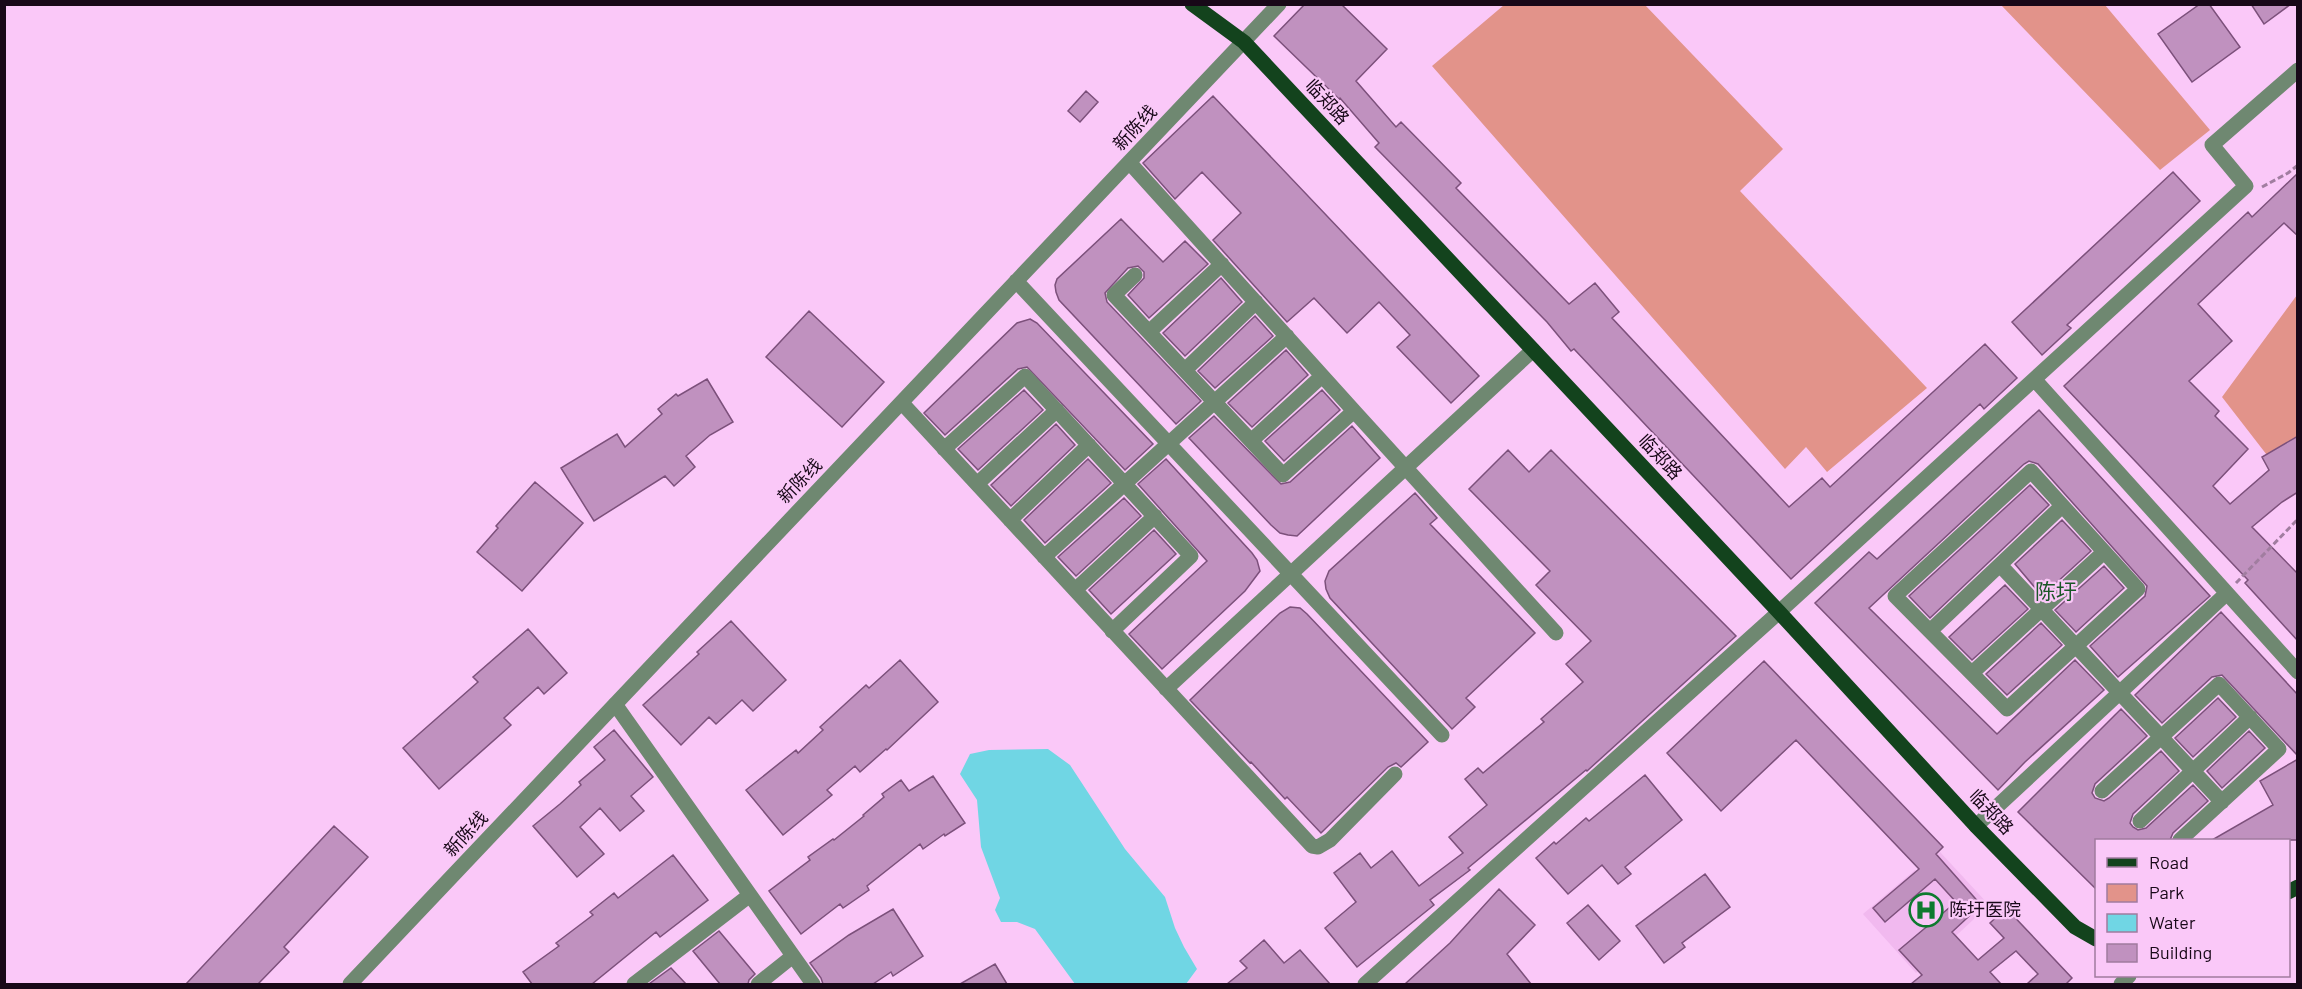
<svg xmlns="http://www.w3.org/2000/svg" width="2302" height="989" font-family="Barlow,'Noto Sans SC',sans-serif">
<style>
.built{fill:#f1b9ef}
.green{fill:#e2938a}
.water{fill:#70d6e4}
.building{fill:#c091bf;stroke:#7c507b;stroke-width:1.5}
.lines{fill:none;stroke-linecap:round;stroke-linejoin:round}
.path{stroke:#a17da0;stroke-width:3;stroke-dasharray:6 3;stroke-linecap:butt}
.minor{stroke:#6f8871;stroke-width:15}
.major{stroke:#13431d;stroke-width:15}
.labels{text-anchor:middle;stroke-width:4.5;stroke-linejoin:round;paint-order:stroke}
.street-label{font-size:18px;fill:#180818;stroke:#fac8f8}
.poi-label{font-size:18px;fill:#180818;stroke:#fac8f8;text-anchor:start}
.quarter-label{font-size:21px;fill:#1a5727;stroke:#fac8f8}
</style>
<rect width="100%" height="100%" fill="#fac8f8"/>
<path class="built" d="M1940,852L1989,905L1916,973L1863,914L1915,870L1918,873Z"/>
<path class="green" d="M1504,5H1645L1783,149L1740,191L1927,388L1827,472L1806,447L1785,469L1432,66Z
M2001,5H2105L2210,130L2160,170Z
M2297,295V442L2270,459L2222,397Z"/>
<path class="water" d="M1048,749L1070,765L1125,849L1165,897L1175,928L1184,947L1197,969L1186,984H1075L1035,929L1017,922H1001L995,910L1000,898L981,847L977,800L960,774L970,754L989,750Z"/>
<path class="building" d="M1305,4H1341L1387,49L1356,81L1396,127L1401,122L1461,183L1456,188L1569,304L1595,283L1619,312L1612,318L1789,507L1822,478L1830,487L1985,344L2017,378L1984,409L1980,404L1791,579L1574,349L1571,351L1547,322L1375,147L1379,143L1340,98L1339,99L1274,36Z
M2200,4H2209L2240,47L2192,82L2158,34Z
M2251,4H2291L2264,24Z
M1086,91L1098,102L1080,122L1068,111Z
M1213,96L1479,376L1451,403L1397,347L1410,335L1379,302L1347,333L1314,298L1287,322L1213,240L1241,213L1202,172L1175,199L1143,163Z
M2173,172L2200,201L2067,325L2071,328L2042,355L2012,322Z
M2298,173V236L2284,223L2198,304L2232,341L2189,381L2219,411L2215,416L2248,449L2213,486L2230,504L2269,470L2262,457L2298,436V492L2282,502L2252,527L2298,574V641L2245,583L2248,580L2064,386L2248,212L2252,217Z
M1121,219L1163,262L1185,241L1208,264L1149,318L1128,295L1144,278V272L1138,266L1128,268L1105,293L1107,302L1201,401L1176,424L1059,300L1056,292L1055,285L1057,279Z
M1221,278L1242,302L1185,356L1163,333Z
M809,311L884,382L842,427L766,357Z
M1255,316L1273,336L1215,388L1198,371Z
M1030,319L1037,323L1153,444L1125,470L1027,367L1018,369L945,435L924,413L1017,323Z
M1286,350L1308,375L1252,427L1228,403Z
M707,379L733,422L710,435L686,456L695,467L674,486L665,476L594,521L561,468L617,434L625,447L662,414L658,409L676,394L678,396Z
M1024,390L1043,410L978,470L958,449Z
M1322,390L1340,410L1284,461L1265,441Z
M2039,410L2210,596L2118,677L2090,646L2145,596L2147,586L2038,464L2029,461L2024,464L1869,608L1997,734L2075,660L2104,690L2025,762L1998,790L1815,603L1869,552L1877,559Z
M1214,416L1281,484L1290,482L1352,426L1380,458L1297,536L1288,535L1280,533L1271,525L1189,438Z
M1056,424L1075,445L1011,506L991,485Z
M1508,450L1529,472L1551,450L1736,636L1587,771L1586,770L1468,868L1470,870L1430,900L1434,905L1357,967L1325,928L1356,902L1334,873L1360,853L1371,868L1392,851L1419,886L1463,853L1449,837L1487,805L1465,779L1478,768L1483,773L1544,722L1541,719L1583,682L1566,664L1591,641L1536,585L1550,571L1469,489Z
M1088,459L1111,483L1045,543L1024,520Z
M1166,459L1252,553L1257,560L1260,571L1245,591L1162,669L1129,634L1207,561L1138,484Z
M535,482L583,523L522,591L477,552L498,528L496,526Z
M2030,485L2049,505L1930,618L1909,596Z
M1415,493L1437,518L1430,524L1535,633L1466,698L1475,707L1452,729L1330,598L1326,589L1325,581L1329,571Z
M1124,498L1141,516L1076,576L1058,557Z
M2062,520L2091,551L2042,596L2015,564Z
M1154,530L1176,554L1111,614L1089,590Z
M2104,566L2124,588L2076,632L2055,610Z
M2005,585L2028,609L1972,660L1949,637Z
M1290,607L1300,608L1307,614L1428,742L1401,767L1396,763L1388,767L1321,833L1287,797L1285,799L1251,762L1250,763L1190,700L1280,613Z
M2221,612L2298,695V756L2222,675L2212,677L2162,723L2135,695Z
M731,621L786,680L753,711L742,700L716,724L709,717L681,745L643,705L699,654L697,652Z
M2041,623L2062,645L2007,695L1986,674Z
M528,629L567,673L544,694L538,687L504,718L511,725L439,789L403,748L478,682L473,677Z
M900,660L938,702L887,750L886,749L860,772L855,766L827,790L832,795L783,835L746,790L796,750L798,753L823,730L820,727L866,685L869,688Z
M1764,661L1943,847L1936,854L1981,905L1952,932L1978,960L2004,938L1990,923L2006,908L2072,978L2066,984H2027L2038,974L2016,951L1990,972L2001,984H1911L1922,975L1899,950L1956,902L1935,879L1885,922L1873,908L1919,869L1796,740L1721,811L1667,753Z
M2218,698L2236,717L2193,757L2175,738Z
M2121,709L2147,736L2095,784L2092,793L2095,798L2104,801L2109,798L2161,751L2179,771L2133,814L2130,823L2133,827L2138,830L2146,828L2193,785L2208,801L2173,833L2170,840H2097V890L2018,812Z
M614,730L653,777L631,796L644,811L620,831L600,808L580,827L604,854L577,877L533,826L560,804L581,785L579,782L605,760L594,747Z
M2249,731L2265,748L2222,788L2207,771Z
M2298,759V840H2212L2273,805L2260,781Z
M1645,775L1682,820L1625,867L1631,874L1618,884L1602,865L1568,894L1536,858L1554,842L1556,844L1586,818L1589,821Z
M933,776L965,823L945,836L944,834L923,849L920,844L867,886L869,890L843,908L840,904L801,934L769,891L810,860L808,857L833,839L834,840L864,816L863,815L884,797L882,794L901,780L909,791Z
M334,826L368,857L284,947L289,952L258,984H186Z
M673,855L708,900L660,937L656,932L592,984H532L523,972L559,946L556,943L593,915L590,912L614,893L618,898Z
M1705,874L1730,907L1682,943L1685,947L1664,963L1636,926Z
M1499,889L1535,925L1507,954L1531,984H1405L1450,943Z
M1588,905L1620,941L1599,960L1567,923Z
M893,909L923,956L893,976L891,972L873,984H823L821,978L810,963L849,935Z
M719,931L755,974L749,980L748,984H720L693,951Z
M1264,940L1284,963L1300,950L1330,984H1227L1247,968L1240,961Z
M995,964L1007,984H960Z
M671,968L686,984H649Z"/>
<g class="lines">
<path class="path" d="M2262,187L2288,173L2298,165
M2236,583L2298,519"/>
<path class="minor" d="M1129,162L1354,411L1283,475L1114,295L1135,275
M1016,281L1442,735
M1149,332L1222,264
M1185,370L1256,302
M2035,380L2298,672
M902,403L1312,846L1318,847L1330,840L1395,774
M1354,411L1556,633
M1251,441L1322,376
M944,449L1025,376L1191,556L1112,631
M2031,471L2138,589L2007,709L1895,596Z
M977,484L1057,410
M1010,520L1089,445
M1044,557L1287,336
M2000,565L2222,802
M1075,590L1155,516
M1930,631L2062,506
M1972,673L2104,552
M1166,689L1533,350
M615,704L813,984
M2102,791L2219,684L2279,749L2180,840
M2140,821L2250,717
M1976,826L2227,593
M350,984L1279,4
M634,984L750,895
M758,984L793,956
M1365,984L1779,612L2246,186L2212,145L2298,70
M2121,984L2129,976"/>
<path class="major" d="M1192,4L1244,42L1779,612L1976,826L2075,927L2096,939
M2288,892L2298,887"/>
</g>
<defs>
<g id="hospital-ring" transform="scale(1.725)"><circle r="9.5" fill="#fac8f8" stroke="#0e7a2f" stroke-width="1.5"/><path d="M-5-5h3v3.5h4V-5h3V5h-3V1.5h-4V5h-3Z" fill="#0e7a2f"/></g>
</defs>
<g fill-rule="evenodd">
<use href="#hospital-ring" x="1926" y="910"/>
</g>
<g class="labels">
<g class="street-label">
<text transform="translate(1327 102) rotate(47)" y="6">临郑路</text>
<text transform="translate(1135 128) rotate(-47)" y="6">新陈线</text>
<text transform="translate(1660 457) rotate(47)" y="6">临郑路</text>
<text transform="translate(800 481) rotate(-46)" y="6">新陈线</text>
<text transform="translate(1991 812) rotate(46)" y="6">临郑路</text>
<text transform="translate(466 834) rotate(-47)" y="6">新陈线</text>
</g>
<g class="poi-label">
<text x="1949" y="916">陈圩医院</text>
</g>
<g class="quarter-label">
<text x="2056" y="599">陈圩</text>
</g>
</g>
<rect width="2302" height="989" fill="none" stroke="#180818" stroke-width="12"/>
<rect x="2095" y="839" width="195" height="138" fill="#fac8f8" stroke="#a07b9e" stroke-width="1.5"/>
<rect x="2107" y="858" width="30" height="9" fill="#13431d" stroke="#a07b9e" stroke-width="1.5"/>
<text x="2149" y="869" font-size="18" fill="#180818">Road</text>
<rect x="2107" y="884" width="30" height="18" fill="#e2938a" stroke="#a07b9e" stroke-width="1.5"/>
<text x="2149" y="899" font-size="18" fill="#180818">Park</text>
<rect x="2107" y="914" width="30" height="18" fill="#70d6e4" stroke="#a07b9e" stroke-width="1.5"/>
<text x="2149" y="929" font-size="18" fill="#180818">Water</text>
<rect x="2107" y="944" width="30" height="18" fill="#c091bf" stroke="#a07b9e" stroke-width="1.5"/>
<text x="2149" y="959" font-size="18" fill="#180818">Building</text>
</svg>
